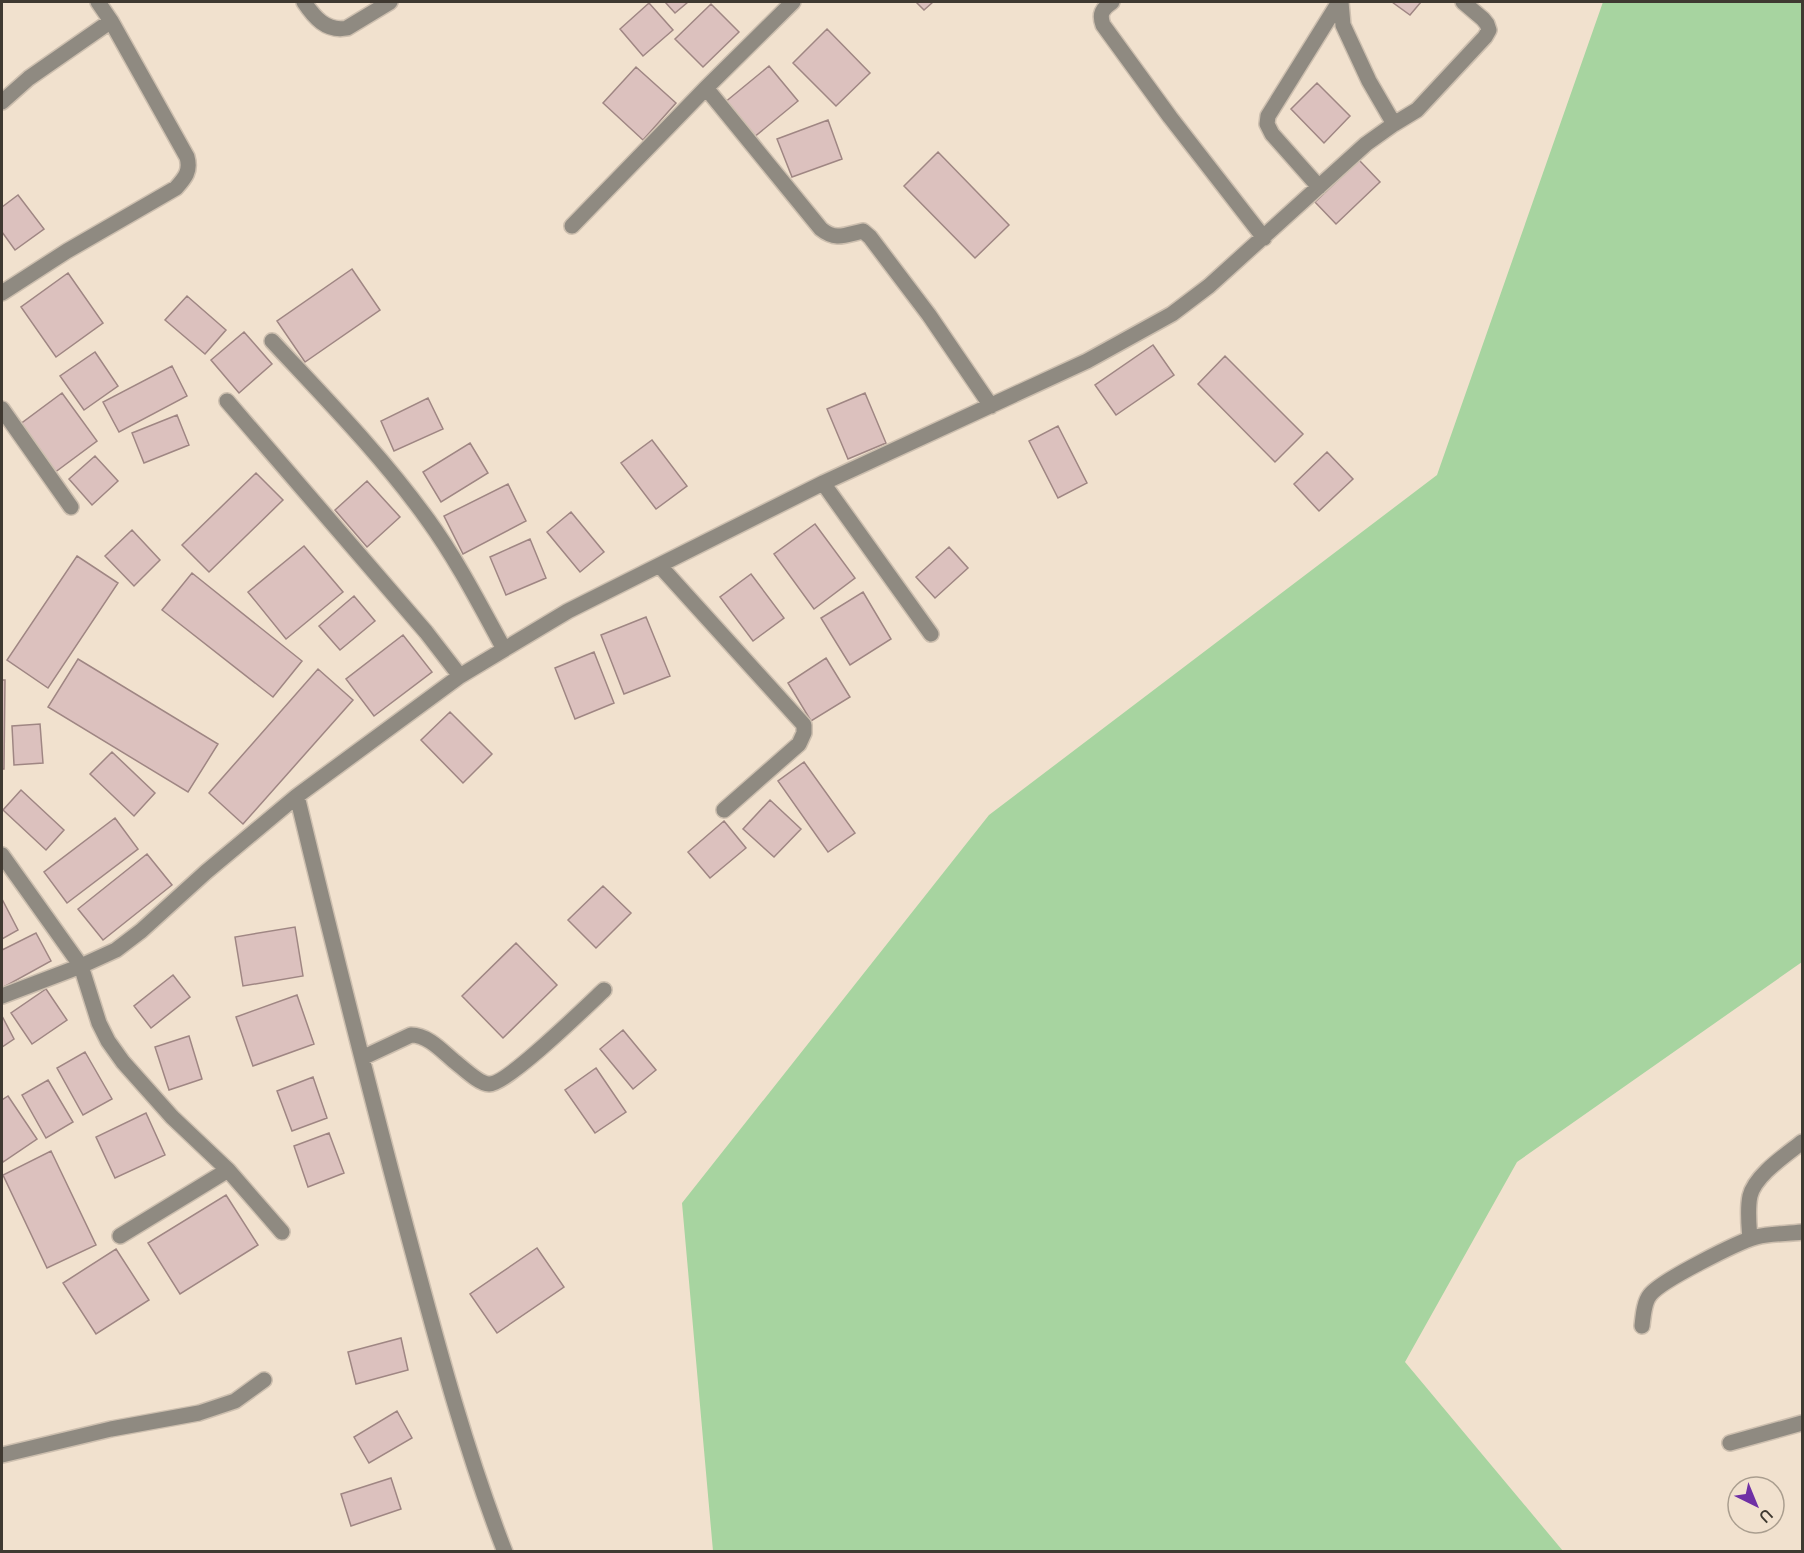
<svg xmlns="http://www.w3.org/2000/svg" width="1804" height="1553" font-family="Manrope,sans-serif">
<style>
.green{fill:#a7d4a0}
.building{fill:#dcc1be;stroke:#9f8683;stroke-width:1.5}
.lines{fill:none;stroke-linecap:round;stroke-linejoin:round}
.minor-casing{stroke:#cdbfaf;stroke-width:18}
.minor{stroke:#8f8a81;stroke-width:15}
</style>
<rect width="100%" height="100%" fill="#f1e1ce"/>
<path class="green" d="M1603,2H1802V962L1517,1162L1405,1362L1563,1551H713L682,1203L989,815L1437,475Z"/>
<path class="building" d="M665,2H688L675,13Z
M916,2H933L924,10Z
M1392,2H1421L1410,15Z
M649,3L673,30L643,56L620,29Z
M711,4L739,32L703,67L675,39Z
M827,29L870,73L836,106L793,63Z
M769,66L798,101L753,138L724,103Z
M636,67L676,103L643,140L603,103Z
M1317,83L1350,116L1324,143L1291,109Z
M828,120L842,159L792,177L777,139Z
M938,152L1009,225L975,258L904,186Z
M1359,160L1380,182L1336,224L1315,202Z
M18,195L44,229L15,250L2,232V207Z
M352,269L380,310L305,362L277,321Z
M68,273L103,323L56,357L21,307Z
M187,296L226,330L205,354L165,320Z
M244,332L272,364L239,393L211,360Z
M1153,345L1174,375L1116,415L1095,385Z
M95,352L118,386L84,410L60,376Z
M1225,356L1303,434L1275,462L1198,384Z
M172,366L187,396L119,432L103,402Z
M62,393L97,441L54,473L19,425Z
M865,393L886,443L848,459L827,409Z
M428,398L443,429L394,451L381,421Z
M177,415L189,445L144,463L132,433Z
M1058,426L1087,483L1058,498L1029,441Z
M652,440L687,486L656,509L621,463Z
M470,443L488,473L441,502L423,472Z
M1327,452L1353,479L1319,511L1294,484Z
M95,456L118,481L92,505L69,479Z
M256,473L283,500L209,572L182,545Z
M367,481L400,517L367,547L335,510Z
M508,484L526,521L463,554L444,516Z
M571,512L604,552L580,572L547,532Z
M815,524L855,578L814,609L774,554Z
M132,530L160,560L134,586L105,556Z
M530,539L546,578L506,595L490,557Z
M304,546L343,592L286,639L248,592Z
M949,547L968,568L935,598L916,577Z
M77,556L118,583L48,688L7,660Z
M192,573L302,661L273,697L162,610Z
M751,574L784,618L753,641L720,597Z
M863,592L891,639L850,665L821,618Z
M354,596L375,621L340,650L319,626Z
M646,617L670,676L624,694L601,635Z
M403,635L432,672L374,716L346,679Z
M594,652L614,703L575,719L555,668Z
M826,658L850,697L811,721L788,683Z
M78,659L218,744L188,792L48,707Z
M318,669L353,700L243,824L209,793Z
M2,680H5L4,769H2Z
M450,712L492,754L463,783L421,740Z
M40,724L43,763L14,765L12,726Z
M112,752L155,793L134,816L90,774Z
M804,762L855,833L828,852L778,781Z
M21,790L64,830L46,850L3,810Z
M770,800L801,829L774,857L743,829Z
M115,818L138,849L67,903L44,872Z
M724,821L746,848L710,878L688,852Z
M147,854L172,885L103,940L78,909Z
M603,886L631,913L596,948L568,920Z
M2,899L18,930L2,939Z
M295,927L303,976L243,986L235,937Z
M36,933L51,961L2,988V950Z
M516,943L557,985L503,1038L462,996Z
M173,975L190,997L151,1028L134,1006Z
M46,989L67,1020L32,1044L11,1013Z
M297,995L314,1044L253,1066L236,1017Z
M2,1016L14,1039L2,1047Z
M623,1030L656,1070L633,1089L600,1049Z
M189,1036L202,1079L169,1090L155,1047Z
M85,1052L112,1099L83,1115L57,1068Z
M596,1068L626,1112L595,1133L565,1090Z
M313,1077L327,1118L292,1131L277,1091Z
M48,1080L73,1122L46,1138L22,1095Z
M8,1096L37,1139L3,1162L2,1159V1100Z
M146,1113L165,1155L115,1178L96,1137Z
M329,1133L344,1173L308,1187L294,1146Z
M51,1151L96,1245L47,1268L3,1175Z
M226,1195L258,1245L180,1294L148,1243Z
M537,1248L564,1287L497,1333L470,1294Z
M116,1249L149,1300L96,1334L63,1283Z
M401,1338L408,1370L356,1384L348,1352Z
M397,1411L412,1438L369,1463L354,1437Z
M391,1478L401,1509L351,1526L341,1494Z"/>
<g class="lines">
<g class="minor-casing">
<path id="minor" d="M304,2C314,17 326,32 347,28L390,2
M1112,2C1102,9 1099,14 1103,25L1170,117L1264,238
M706,88L821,229C836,241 845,235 863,231L870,237L929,315L991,406
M2,102L29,78L111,21
M1394,124L1417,110L1485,37L1489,30L1487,24L1483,19L1463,2
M1319,187L1272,134L1267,124L1268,116L1339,2
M572,226L706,88L793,2
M2,293L67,251L176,188C185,178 191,171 187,157L111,21L98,2
M272,341C326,399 382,456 428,520C457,560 480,605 504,649
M227,401L426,632L460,676
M2,409L71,507
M823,483L931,634
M660,566L804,725V733L799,744L724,810
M297,796C334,949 372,1101 413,1253C440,1354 467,1454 505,1552
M2,855L81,966L99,1023L108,1041L123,1062L172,1117L228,1170L282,1232
M2,996L81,966L116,950L141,931L206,872L297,796L460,676L568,611L823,483L1087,361L1172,314L1209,286L1366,144L1394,124L1369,81L1343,25L1341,2
M362,1058L411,1035C428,1035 442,1051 454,1061C462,1067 479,1084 489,1084C506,1085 587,1006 604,990
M120,1236L228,1170
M1750,1239C1749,1225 1747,1210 1750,1196C1755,1175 1786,1155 1802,1142
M1642,1326C1643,1317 1644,1302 1650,1295C1660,1281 1738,1242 1756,1237C1771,1233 1787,1234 1802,1232
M1730,1443L1802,1423
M2,1455L111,1429L199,1413L235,1401L264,1380"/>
</g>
<use href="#minor" class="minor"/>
</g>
<rect width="1804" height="1553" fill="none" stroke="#3f3931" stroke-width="6"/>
<g transform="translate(1756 1505) rotate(137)"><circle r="28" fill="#f1e1ce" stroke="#aa9e8f" stroke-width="1.5"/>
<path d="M0-4.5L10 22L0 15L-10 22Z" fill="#6f30a5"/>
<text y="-9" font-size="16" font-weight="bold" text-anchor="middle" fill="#3f3931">U</text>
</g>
</svg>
